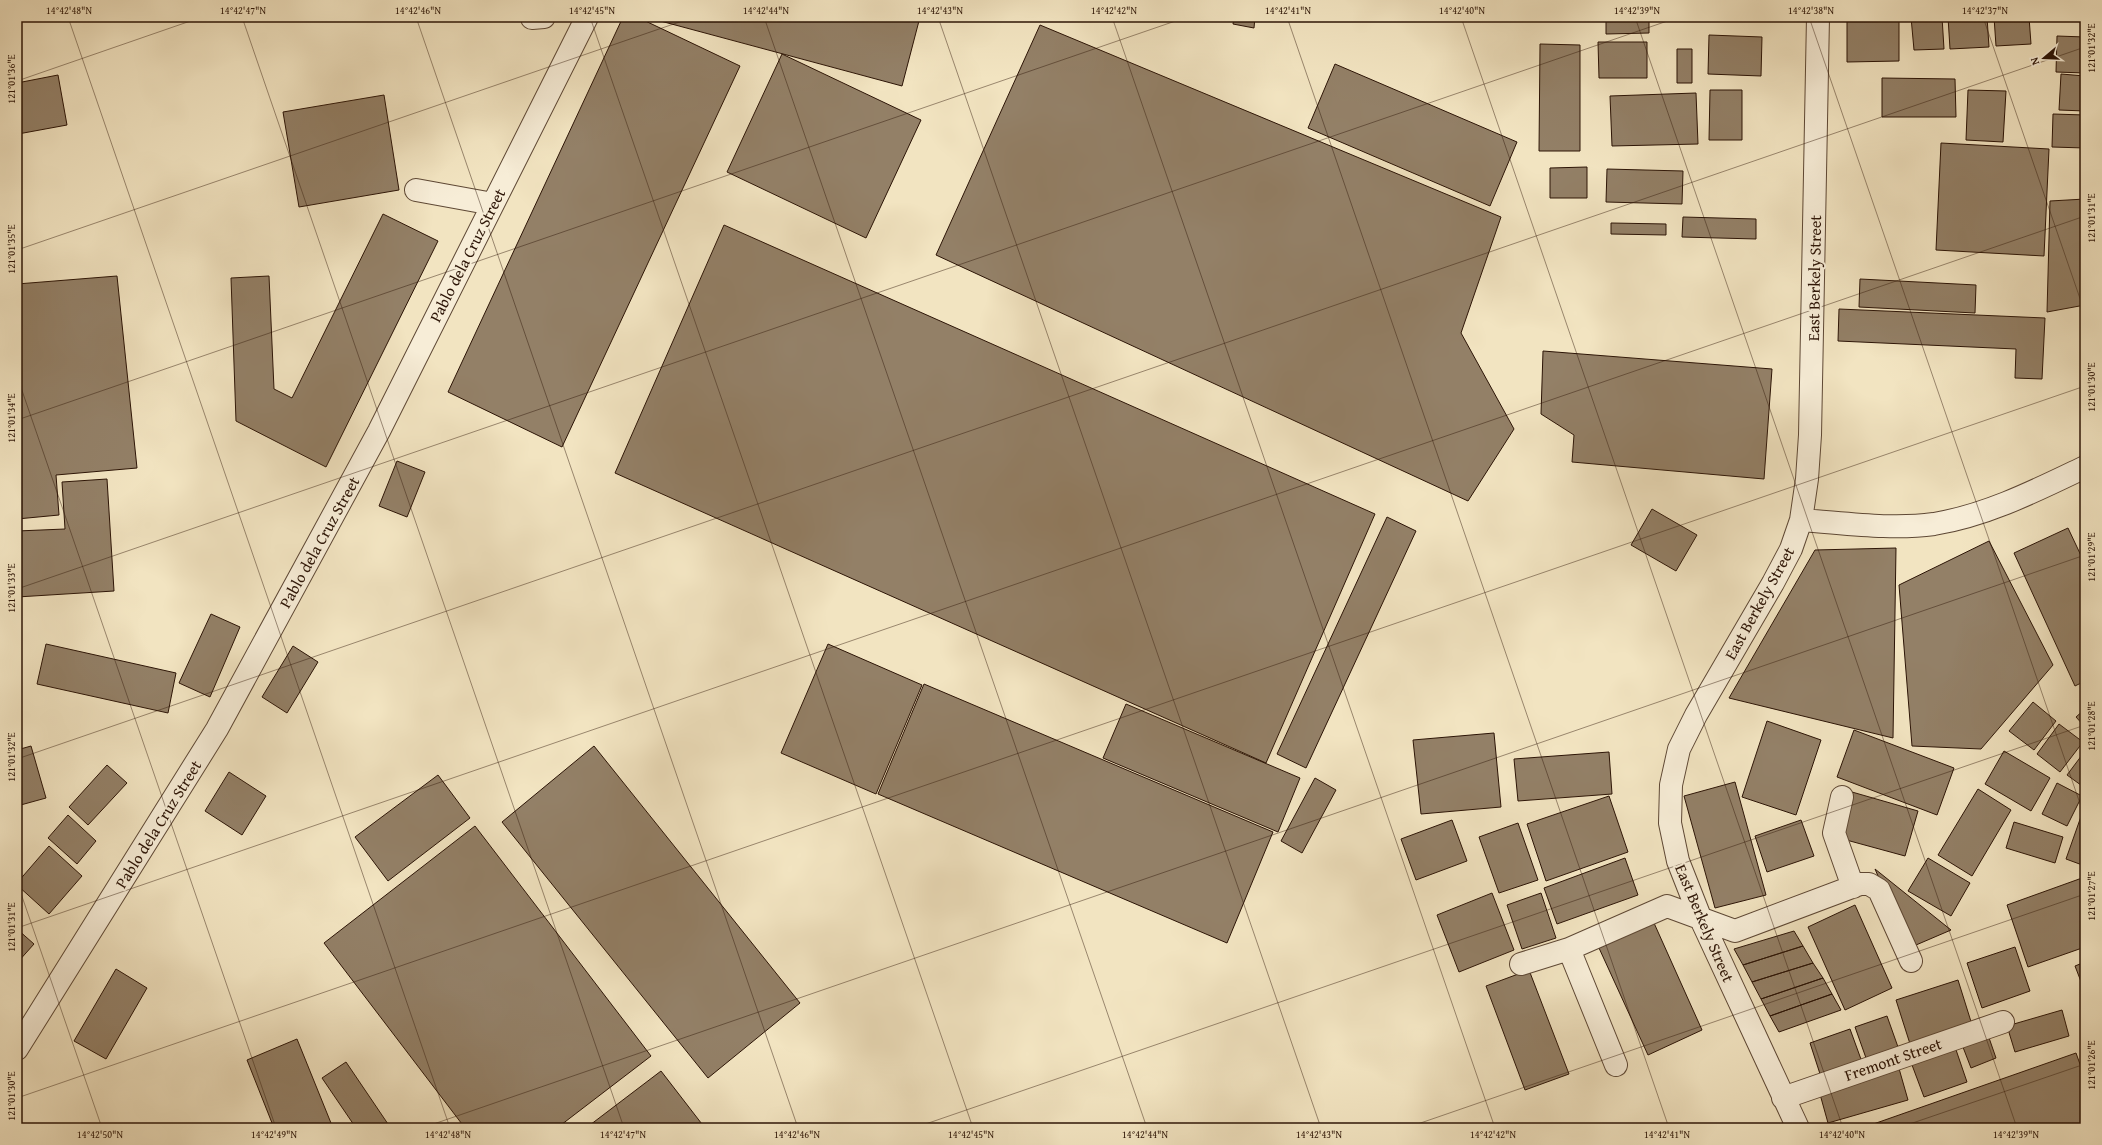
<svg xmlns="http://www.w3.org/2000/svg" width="2102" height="1145" font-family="'Gentium Book Plus',serif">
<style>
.building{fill:#938067;stroke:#2c1406}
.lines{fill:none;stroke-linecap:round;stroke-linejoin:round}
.minor-casing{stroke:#5e4835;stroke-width:24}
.minor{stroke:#f7edd7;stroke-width:22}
.ticks{fill:none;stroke:#2c1406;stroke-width:1;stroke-opacity:0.45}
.labels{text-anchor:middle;stroke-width:4;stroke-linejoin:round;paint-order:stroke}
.street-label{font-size:16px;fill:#2c1406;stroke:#f7edd7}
.neatline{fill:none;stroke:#2c1406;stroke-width:1.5}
.ticks-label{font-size:10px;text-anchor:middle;fill:#2c1406}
</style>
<rect width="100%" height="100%" fill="#f2e4c1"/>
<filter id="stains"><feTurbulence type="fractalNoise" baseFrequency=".005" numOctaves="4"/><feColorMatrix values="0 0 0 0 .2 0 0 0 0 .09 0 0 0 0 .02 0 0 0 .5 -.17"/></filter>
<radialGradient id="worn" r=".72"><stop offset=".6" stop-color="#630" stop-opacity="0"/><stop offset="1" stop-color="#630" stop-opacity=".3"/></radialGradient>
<path class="building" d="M623,17H637L740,66L562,447L448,392Z
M653,17H920L902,86L653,19Z
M1234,17H1255L1254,28L1233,24Z
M1461,17H1520V20Z
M1606,17H1649V33L1606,34Z
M1847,17H1899V61L1847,62Z
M1911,17H1942L1944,49L1914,50Z
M1948,17H1987L1989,47L1950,49Z
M1994,17H2029L2031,44L1996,46Z
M1040,25L1501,217L1461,333L1514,429L1468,501L936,255Z
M1709,35L1762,37L1761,76L1708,74Z
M2057,36L2085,37V73L2056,72Z
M1598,42H1647V78H1599Z
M1540,44L1580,45V151H1539Z
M1677,49H1692V83H1677Z
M782,54L921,120L866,238L727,172Z
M1335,64L1517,142L1490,206L1308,128Z
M2061,74L2085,76V111L2059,110Z
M58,75L67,125L18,134L17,83Z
M1882,78L1955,79L1956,117H1882Z
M1710,90H1742V140H1709Z
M1968,90L2006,91L2003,142L1966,140Z
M1696,93L1698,144L1612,146L1610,96Z
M384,95L399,190L299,207L283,112Z
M2053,114L2085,115V148L2052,147Z
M1941,143L2049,149L2044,256L1936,250Z
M1587,167V198H1550V168Z
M1607,169L1683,171L1682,204L1606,202Z
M2085,199V305L2047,312L2050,201Z
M383,214L438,241L326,467L236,421L231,278L269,276L274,389L292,398Z
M1683,217L1756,219V239L1682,237Z
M1611,223L1666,224V235L1611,234Z
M724,225L1375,514L1266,763L615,473Z
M117,276L137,468L56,475L59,515L17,519V284Z
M1860,279L1976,285L1975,313L1859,307Z
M1839,309L2045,318L2042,379L2015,378L2016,349L1838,341Z
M1543,351L1772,369L1764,479L1572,462L1574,435L1541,414Z
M397,461L425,472L407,517L379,506Z
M107,479L114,591L17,597V531L65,529L62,482Z
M1652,509L1697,535L1676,571L1631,545Z
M1387,517L1416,531L1306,768L1277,754Z
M2068,528L2085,564V681L2075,686L2014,553Z
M1989,541L2053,665L1981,749L1912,746L1899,585Z
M1896,548L1893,738L1729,698L1815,550Z
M211,614L240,627L210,697L179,683Z
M46,644L176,673L168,713L37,684Z
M828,644L922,685L876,794L781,753Z
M293,646L318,662L287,713L262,697Z
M924,684L1273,832L1227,943L878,794Z
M2033,702L2056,721L2034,750L2009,731Z
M1126,704L1300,778L1278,832L1103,758Z
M2085,709V727L2076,717Z
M1767,721L1821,740L1796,815L1742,797Z
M2059,724L2083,742L2060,772L2037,754Z
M1854,730L1954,768L1937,815L1837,777Z
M1494,733L1501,807L1421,814L1413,740Z
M31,746L46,798L17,806V750Z
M594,746L800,1003L708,1078L502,822Z
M2004,751L2050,778L2031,811L1985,784Z
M2085,751V788L2067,775Z
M1609,752L1612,794L1518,801L1514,759Z
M107,765L127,783L88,825L69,807Z
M229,772L266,796L242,835L205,811Z
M438,775L470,818L388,881L355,837Z
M1315,778L1336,790L1302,853L1281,841Z
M1735,782L1766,895L1715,908L1684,796Z
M2057,783L2082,796L2067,826L2042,814Z
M1978,789L2011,810L1972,876L1938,855Z
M1852,792L1918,811L1905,856L1839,838Z
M1609,796L1628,852L1546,881L1527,824Z
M2084,808H2085V866L2066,859Z
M68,815L96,841L77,864L48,838Z
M1452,820L1467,861L1416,880L1401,839Z
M1801,820L1814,856L1767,872L1755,836Z
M2014,822L2063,837L2055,863L2006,848Z
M1518,823L1538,880L1499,893L1479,837Z
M475,826L651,1056L557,1128H465L324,943Z
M49,846L82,876L49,914L17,885V883Z
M1625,858L1638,895L1557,924L1544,888Z
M1928,858L1970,883L1951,916L1908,891Z
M1875,869L1951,930L1909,948Z
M2082,878L2085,886V947L2028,967L2007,905Z
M1492,893L1514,950L1459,972L1437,915Z
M1541,893L1556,938L1522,949L1507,905Z
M1855,905L1892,988L1845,1010L1808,927Z
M1654,923L1702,1030L1648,1055L1599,948Z
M17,929L34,944L17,963Z
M1794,931L1803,946L1743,965L1734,949Z
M1803,946L1813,963L1752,982L1743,965Z
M2015,947L2030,991L1982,1008L1967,963Z
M2085,962V992L2075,966Z
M1813,963L1823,978L1761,999L1752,982Z
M116,969L147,988L106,1059L74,1041Z
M1529,970L1569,1074L1525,1090L1486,986Z
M1823,978L1832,994L1770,1016L1761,999Z
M1958,980L1973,1028L1911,1047L1896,1000Z
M1832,994L1841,1010L1779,1032L1770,1016Z
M2062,1010L2069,1036L2015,1052L2007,1026Z
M1887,1016L1898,1047L1866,1058L1855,1027Z
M1850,1029L1862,1062L1821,1077L1810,1043Z
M1987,1032L1996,1058L1971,1068L1961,1042Z
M297,1039L333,1128H274L247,1060Z
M1953,1041L1967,1082L1924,1097L1909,1057Z
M2076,1053L2085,1078V1128H1862Z
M346,1062L388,1124L383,1128H356L322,1078Z
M1898,1065L1908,1100L1828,1123L1818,1087Z
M661,1071L705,1128H586Z"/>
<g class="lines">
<g class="minor-casing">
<path id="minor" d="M532,18L544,17
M416,190L493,204
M1801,520C1845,523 1891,530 1934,524C1988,515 2037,490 2085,467
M1842,797L1834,833L1853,887
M1569,949L1616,1065
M1521,964L1569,949L1667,906L1735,931L1860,884H1869L1879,890L1911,961
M17,1049L217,729L379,431L587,17
M1783,1098L2003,1022
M1798,1128L1700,917L1678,861L1670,823L1671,785L1679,749L1696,715L1773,583L1791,549L1801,520L1807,479L1810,435L1818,17"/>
</g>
<use href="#minor" class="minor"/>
</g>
<path class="ticks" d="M68,17L450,1128M242,17L624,1128M416,17L798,1128M590,17L973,1128M764,17L1147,1128M938,17L1321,1128M1112,17L1495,1128M1287,17L1669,1128M1461,17L1843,1128M1635,17L2017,1128M1809,17L2085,818M1983,17L2085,313M17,81L202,17M17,250L694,17M17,376L276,1128M17,420L1187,17M17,589L1679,17M17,759L2085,47M17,882L102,1128M17,928L2085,216M17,1098L2085,386M422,1128L2085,555M914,1128L2085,725M1406,1128L2085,894M1898,1128L2085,1064"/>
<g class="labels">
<g class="street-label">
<text transform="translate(467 255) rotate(-63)" y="6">Pablo dela Cruz Street</text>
<text transform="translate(1814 278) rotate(-89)" y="6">East Berkely Street</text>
<text transform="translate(319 542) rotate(-61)" y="6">Pablo dela Cruz Street</text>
<text transform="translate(1759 603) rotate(-61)" y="6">East Berkely Street</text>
<text transform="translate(158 824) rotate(-58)" y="6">Pablo dela Cruz Street</text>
<text transform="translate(1705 923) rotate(67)" y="6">East Berkely Street</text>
<text transform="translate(1893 1059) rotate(-19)" y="6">Fremont Street</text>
</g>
</g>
<rect width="2102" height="1145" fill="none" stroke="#f2e4c1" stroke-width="44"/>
<g transform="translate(2044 58) rotate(251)" stroke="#f7edd7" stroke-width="3" paint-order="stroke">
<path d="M0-3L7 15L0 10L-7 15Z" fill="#2c1406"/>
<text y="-6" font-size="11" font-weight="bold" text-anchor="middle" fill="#2c1406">N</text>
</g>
<rect x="22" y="22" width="2058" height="1101" class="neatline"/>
<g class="ticks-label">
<text x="69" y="14">14°42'48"N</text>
<text x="243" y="14">14°42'47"N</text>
<text x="418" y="14">14°42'46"N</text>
<text x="592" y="14">14°42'45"N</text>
<text x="766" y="14">14°42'44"N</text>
<text x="940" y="14">14°42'43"N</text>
<text x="1114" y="14">14°42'42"N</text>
<text x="1288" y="14">14°42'41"N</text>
<text x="1462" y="14">14°42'40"N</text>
<text x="1637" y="14">14°42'39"N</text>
<text x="1811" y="14">14°42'38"N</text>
<text x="1985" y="14">14°42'37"N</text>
<text transform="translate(2091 48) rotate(-90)" y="4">121°01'32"E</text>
<text transform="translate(11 79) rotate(-90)" y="4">121°01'36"E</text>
<text transform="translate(2091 218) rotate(-90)" y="4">121°01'31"E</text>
<text transform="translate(11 249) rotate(-90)" y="4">121°01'35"E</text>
<text transform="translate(2091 387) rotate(-90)" y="4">121°01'30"E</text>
<text transform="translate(11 418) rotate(-90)" y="4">121°01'34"E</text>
<text transform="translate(2091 557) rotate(-90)" y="4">121°01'29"E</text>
<text transform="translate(11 588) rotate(-90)" y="4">121°01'33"E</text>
<text transform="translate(2091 726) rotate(-90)" y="4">121°01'28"E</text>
<text transform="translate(11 757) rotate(-90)" y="4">121°01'32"E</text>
<text transform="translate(2091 896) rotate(-90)" y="4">121°01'27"E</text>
<text transform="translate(11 927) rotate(-90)" y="4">121°01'31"E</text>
<text transform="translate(2091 1065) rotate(-90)" y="4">121°01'26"E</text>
<text transform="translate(11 1096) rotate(-90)" y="4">121°01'30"E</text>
<text x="100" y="1138">14°42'50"N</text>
<text x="274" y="1138">14°42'49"N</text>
<text x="448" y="1138">14°42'48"N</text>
<text x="623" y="1138">14°42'47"N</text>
<text x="797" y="1138">14°42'46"N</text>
<text x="971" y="1138">14°42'45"N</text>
<text x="1145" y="1138">14°42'44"N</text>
<text x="1319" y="1138">14°42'43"N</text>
<text x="1493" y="1138">14°42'42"N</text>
<text x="1667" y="1138">14°42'41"N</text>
<text x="1842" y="1138">14°42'40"N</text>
<text x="2016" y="1138">14°42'39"N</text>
</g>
<rect width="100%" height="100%" filter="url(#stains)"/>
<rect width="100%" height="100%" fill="url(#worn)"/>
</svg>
